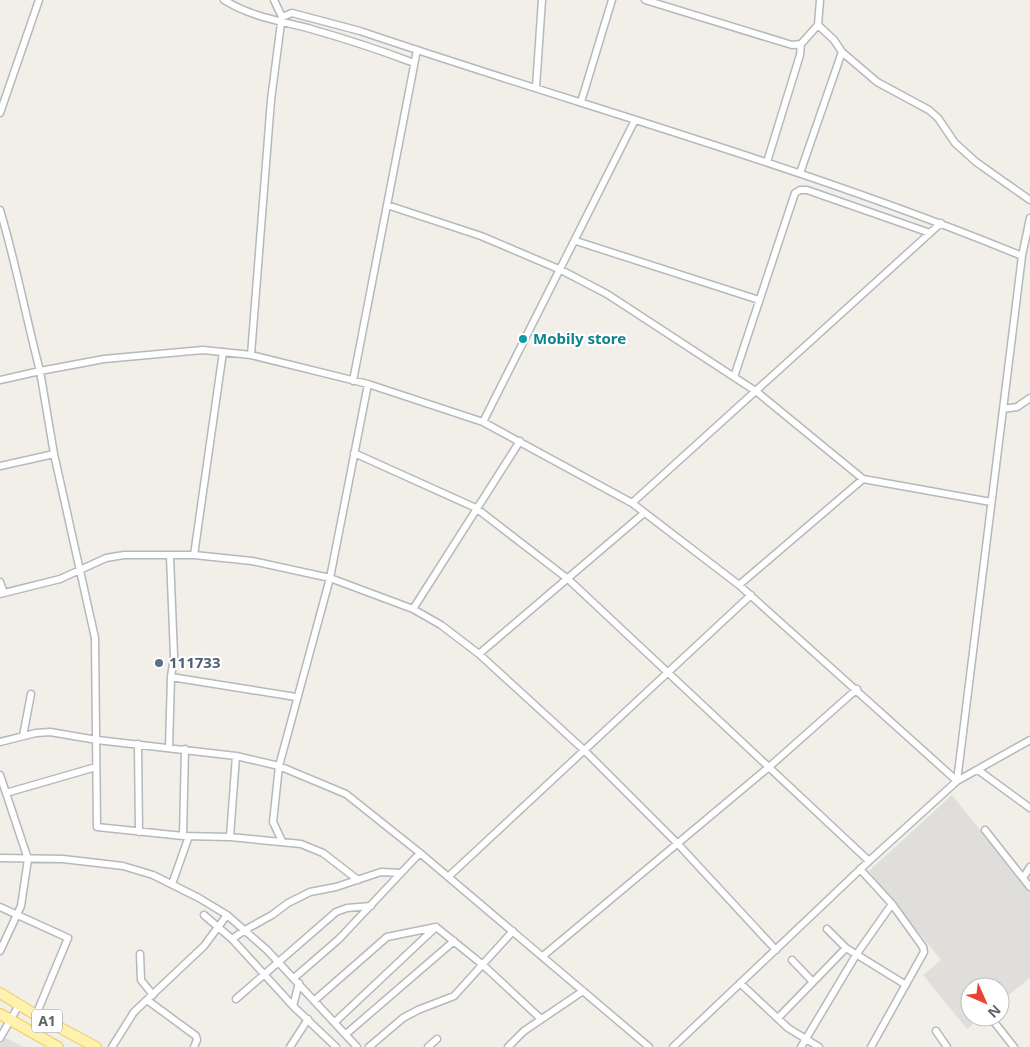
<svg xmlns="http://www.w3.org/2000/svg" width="1030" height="1047" font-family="'Noto Sans',sans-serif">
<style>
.industrial{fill:#e0deda}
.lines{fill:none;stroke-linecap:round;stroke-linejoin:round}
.street-casing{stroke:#b5b8bc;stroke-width:9}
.primary-casing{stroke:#f2c960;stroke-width:12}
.street{stroke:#fff;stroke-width:6}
.primary{stroke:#fff2af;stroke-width:10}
.culture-dot{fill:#0f9aa8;stroke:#fff;stroke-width:2}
.service-dot{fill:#5c6f8a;stroke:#fff;stroke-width:2}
.labels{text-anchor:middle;stroke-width:4.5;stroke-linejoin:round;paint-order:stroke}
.shield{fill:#fff;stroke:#8f9295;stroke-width:1}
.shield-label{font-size:14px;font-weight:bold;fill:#5f6368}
.culture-label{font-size:15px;font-weight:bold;fill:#0d838f;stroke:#fff;text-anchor:start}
.service-label{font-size:15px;font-weight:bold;fill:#4e5e75;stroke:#fff;text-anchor:start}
</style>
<rect width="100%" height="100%" fill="#f1efe8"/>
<path class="industrial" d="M952,795L1030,892V978L1000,1002V987H970V1017H982L967,1029L923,975L941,960L869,871Z
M1,1036L24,1047H0Z"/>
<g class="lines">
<g class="street-casing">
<path id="street" d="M224,0C251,17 281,21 311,29C346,39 380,50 414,63
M274,0L282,17
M645,0L792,45L801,44L818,25L820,0
M818,25L834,40L842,52L877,82L929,110L938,118L955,143L976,162L1030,200
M536,87L542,0
M581,102L612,0
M0,113L39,0
M767,162L800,55L801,44
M800,173L842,52
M387,205L481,236L561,270L607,294L757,392L863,479L991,502
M0,210C16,263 26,318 40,371L0,380
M576,241L759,300
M251,355L271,100L281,23L282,17L292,13L360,31C581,106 806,167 1022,256
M734,377L795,193L800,190H807L930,233
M353,381L417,50
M1003,409L1017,407L1030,398
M483,422L635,120
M354,453L476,508L568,579L869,861
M0,466L54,454
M632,503L941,223
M194,555L223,352
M0,582L4,593
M739,585L863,479
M0,594L60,579L106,558L124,555H194L252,561L330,578L413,609L441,625L479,654L584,750L677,843L776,950
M413,609L520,441
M479,654L643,514
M171,677L296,697
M23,736L31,694
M0,742L36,733L50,732L97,740L236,756L279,766L346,794L420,853L649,1047
M138,744L139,832
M169,748L171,677L174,656L170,556
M978,770L1030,808
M0,775L28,859L21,906L0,951
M6,793L96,767
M985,830L1030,887
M183,836L185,749
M230,837L236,756
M282,841L273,822L279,766L330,578L368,384
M0,858L63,859L123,866L153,875L199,898L227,915L267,950L357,1047
M860,869L892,904L923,947L924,952L871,1047
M448,877L751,595
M1023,878L1030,867
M358,880L323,853L301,844L230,837L183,836L97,827L95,638L54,454L40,371L104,359L203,350L251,355L368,384L483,422L632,503L739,585L957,781L1030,740
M172,884L189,836
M0,907L68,938L36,1015
M204,915L232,939L293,1006L336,1047
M827,929L846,948L906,985
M232,939L245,930L272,915L288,903L310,892L336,887L381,872L401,873L420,853
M140,954L141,980L153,995
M543,956L769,767L857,689
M792,960L813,982
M294,978L339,939L401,873
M740,983L788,1028L819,1047
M236,999L336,912L347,908L371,906
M147,1000L196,1036L197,1040L194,1047
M315,1000L387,937L436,927L483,965L541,1019
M293,1006L299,983
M778,1018L846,948
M991,1018L1014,1047
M335,1022L436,927
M936,1031L947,1047
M346,1034L454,941
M0,1038L19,1005
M112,1047L134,1012L204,946L227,915
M290,1047L308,1019
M369,1047L403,1018L418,1010L454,996L513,931
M428,1047L437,1039
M508,1047L524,1031L583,991
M673,1047L869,861L957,781L1022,256L1030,218
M801,1047L856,955L892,904"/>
</g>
<g class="primary-casing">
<path id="primary" d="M0,993L36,1015L96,1047
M0,1014L58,1047"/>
</g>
<use href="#street" class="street"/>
<use href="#primary" class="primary"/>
</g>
<circle class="culture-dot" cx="523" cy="339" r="5"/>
<circle class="service-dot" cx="159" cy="663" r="5"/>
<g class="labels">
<rect class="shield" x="32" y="1009.5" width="30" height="23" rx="4"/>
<g class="shield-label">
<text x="47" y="1026">A1</text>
</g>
<g class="culture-label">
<text x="533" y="344">Mobily store</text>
</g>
<g class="service-label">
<text x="169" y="668">111733</text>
</g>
</g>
<g transform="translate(985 1002) rotate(135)"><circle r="24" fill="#ffffff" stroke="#bfc1c3"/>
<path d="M0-4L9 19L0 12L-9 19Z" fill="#ea4335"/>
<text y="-8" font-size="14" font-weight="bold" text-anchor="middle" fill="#5f6368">N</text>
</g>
</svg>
